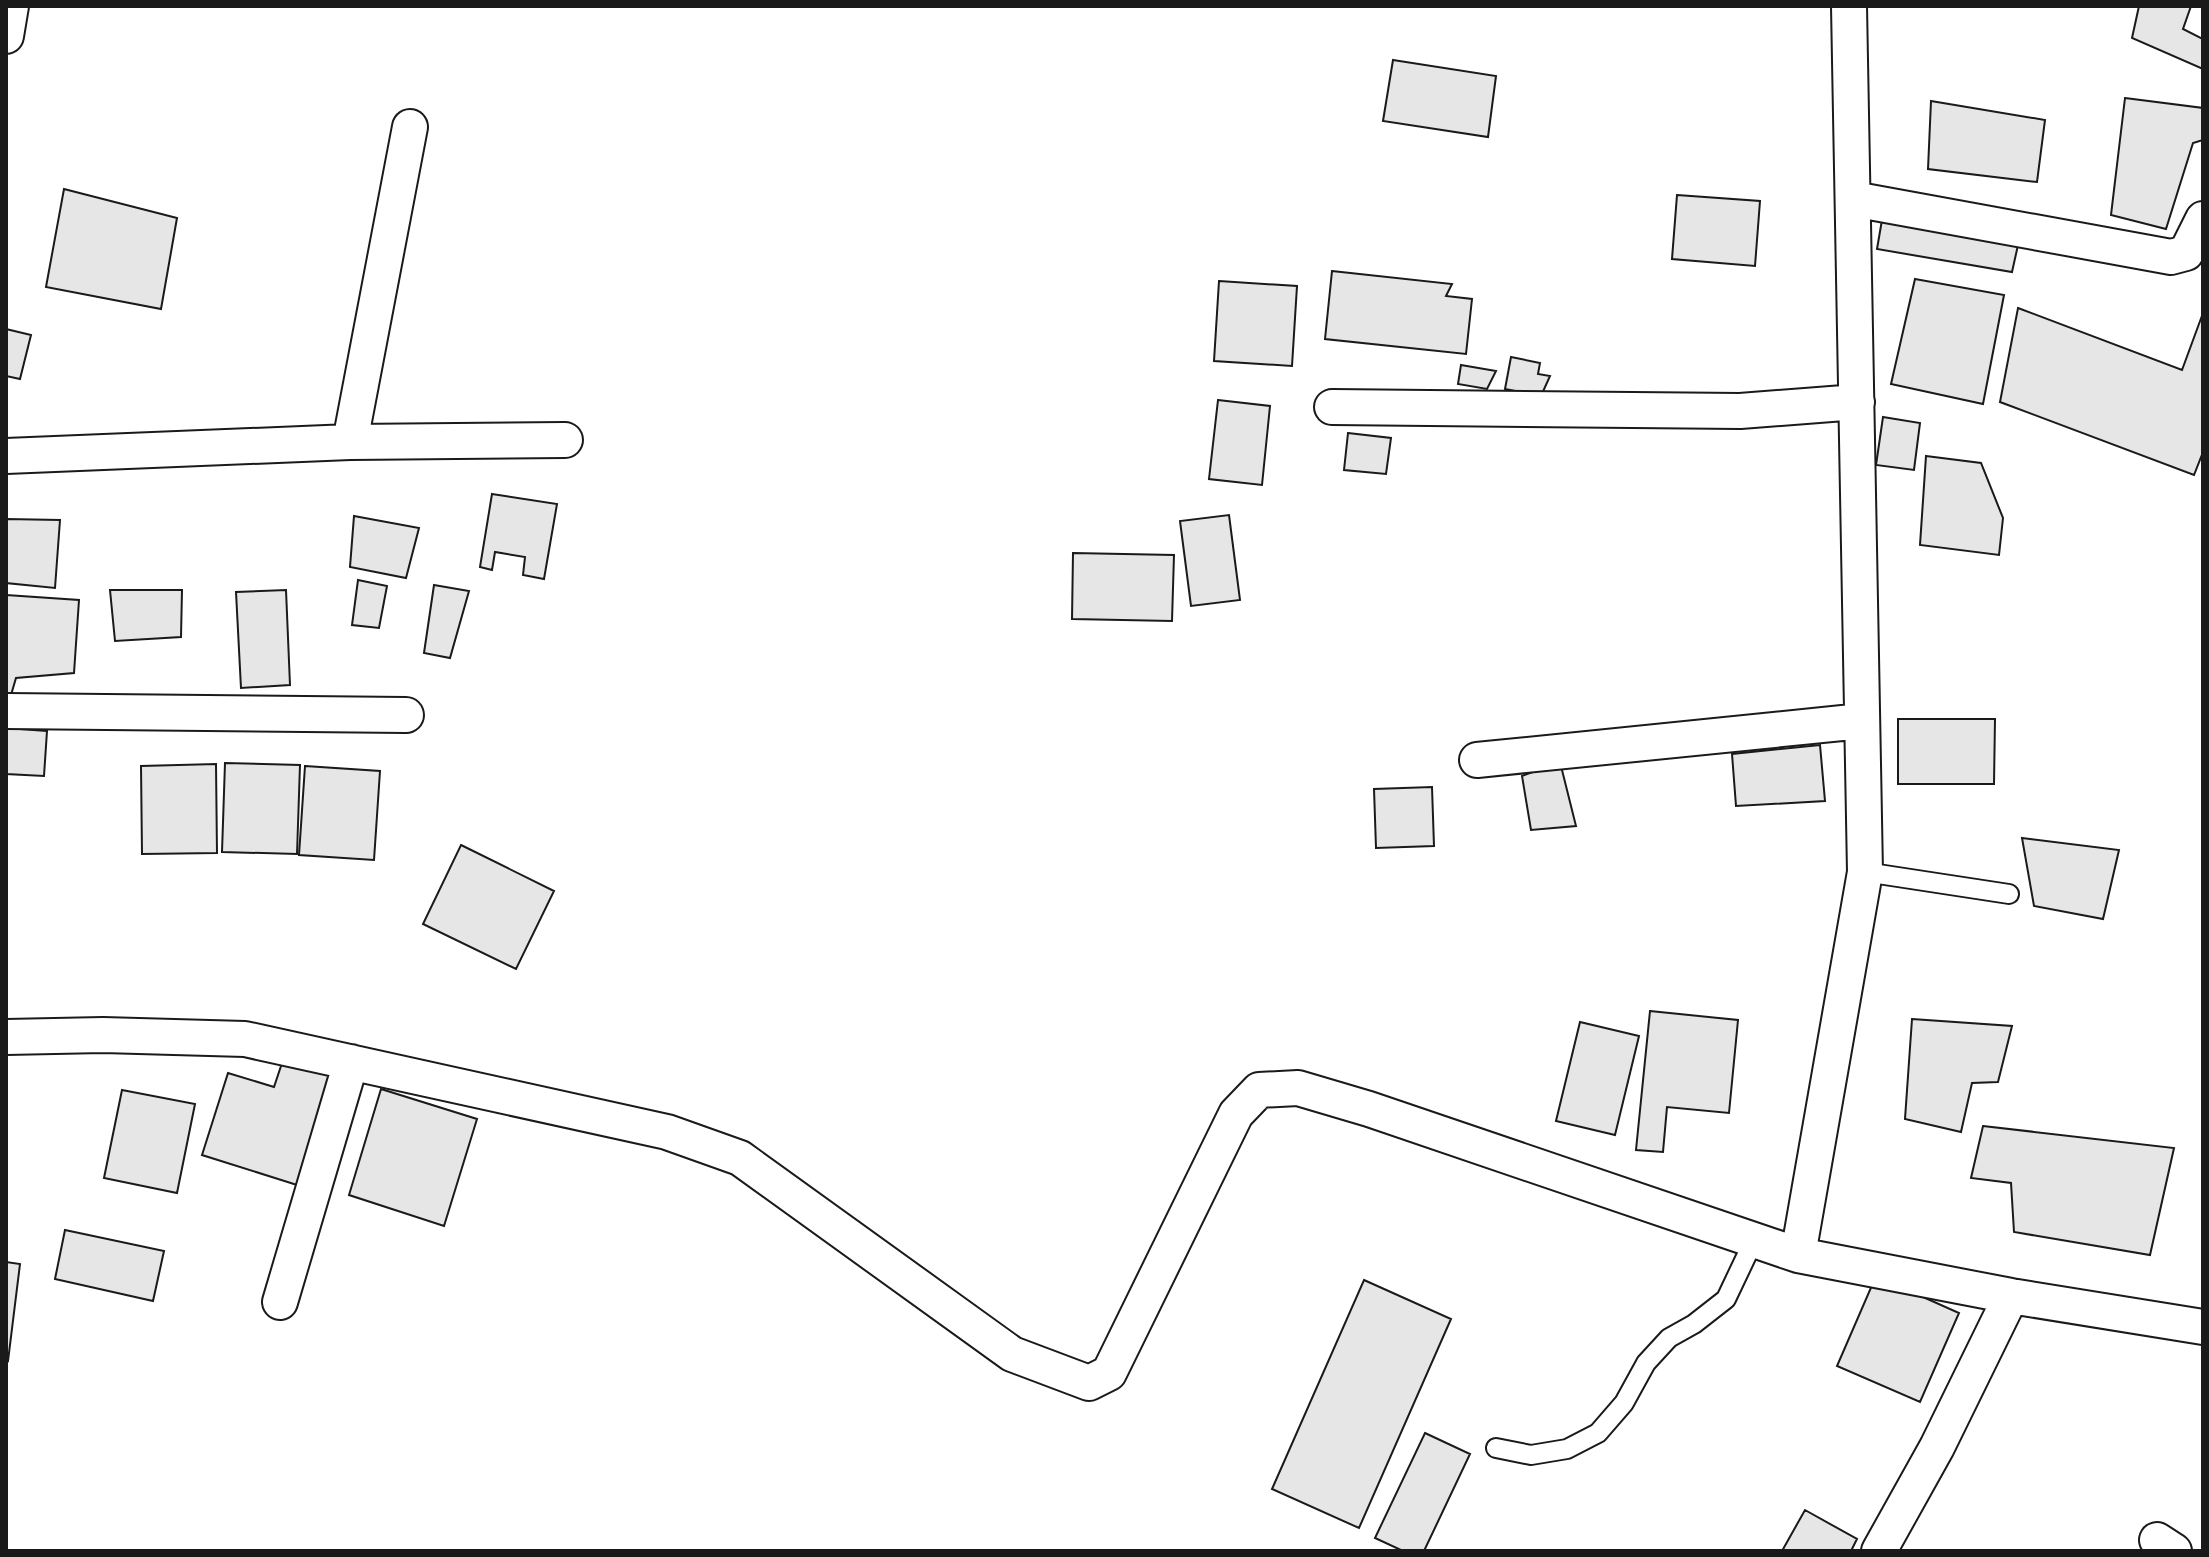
<svg xmlns="http://www.w3.org/2000/svg" width="2209" height="1557" font-family="Manrope,sans-serif">
<style>
.building{fill:#e6e6e6;stroke:#1a1a1a;stroke-width:2}
.lines{fill:none;stroke-linecap:round;stroke-linejoin:round}
.service-casing{stroke:#1a1a1a;stroke-width:22}
.minor-casing{stroke:#1a1a1a;stroke-width:38}
.service{stroke:#fff;stroke-width:18}
.minor{stroke:#fff;stroke-width:34}
</style>
<rect width="100%" height="100%" fill="#fff"/>
<path class="building" d="M2139,6H2191L2183,29L2203,39V69L2132,38Z
M1393,60L1496,76L1488,137L1383,121Z
M2125,98L2203,108V140L2193,143L2166,229L2111,215Z
M1931,101L2045,120L2037,182L1928,169Z
M64,189L177,218L161,309L46,287Z
M1677,195L1760,201L1755,266L1672,259Z
M1883,214L2020,236L2012,272L1877,249Z
M1332,271L1452,284L1446,296L1472,299L1466,354L1325,339Z
M1915,279L2004,295L1983,404L1891,384Z
M1219,281L1297,286L1292,366L1214,361Z
M2018,308L2182,370L2203,313V452L2194,475L2000,402Z
M6,329L31,335L20,379L6,376Z
M1511,357L1540,363L1538,374L1550,376L1541,396L1505,389Z
M1461,365L1496,371L1487,389L1458,384Z
M1218,400L1270,406L1262,485L1209,479Z
M1883,417L1920,423L1914,470L1876,465Z
M1348,433L1391,438L1386,474L1344,470Z
M1926,456L1981,463L2003,518L1999,555L1920,545Z
M492,494L557,504L544,579L523,575L525,557L495,552L492,570L480,567Z
M1229,515L1240,600L1191,606L1180,521Z
M354,516L419,528L406,578L350,567Z
M6,519L60,520L55,588L6,583Z
M1073,553L1174,555L1172,621L1072,619Z
M358,580L387,586L379,628L352,625Z
M434,585L469,591L450,658L424,653Z
M110,590H182L181,637L115,641Z
M286,590L290,685L241,688L236,592Z
M6,595L79,600L74,673L16,678L11,695L6,694Z
M1898,719H1995L1994,784H1898Z
M6,728L47,731L44,776L6,774Z
M1820,745L1825,801L1736,806L1732,754Z
M1560,762L1576,826L1531,830L1522,776Z
M225,763L300,765L297,854L222,852Z
M216,764L217,853L142,854L141,766Z
M305,766L380,771L374,860L299,855Z
M1432,787L1434,846L1376,848L1374,789Z
M2022,838L2119,850L2103,919L2034,906Z
M461,845L554,891L516,969L423,924Z
M1650,1011L1738,1020L1729,1113L1667,1107L1663,1152L1636,1150Z
M1912,1019L2012,1026L1998,1082L1972,1083L1961,1132L1905,1119Z
M1580,1022L1639,1036L1615,1135L1556,1121Z
M284,1057L332,1072L297,1185L202,1155L228,1073L274,1087Z
M381,1089L477,1119L444,1226L349,1195Z
M122,1090L195,1104L177,1193L104,1178Z
M1983,1126L2174,1148L2150,1255L2014,1232L2011,1183L1971,1178Z
M65,1230L164,1251L153,1301L55,1279Z
M6,1262L20,1264L8,1361L6,1360Z
M1876,1276L1959,1313L1920,1402L1837,1366Z
M1364,1280L1451,1319L1359,1528L1272,1489Z
M1425,1433L1470,1454L1424,1551H1403L1375,1538Z
M1805,1510L1857,1539L1851,1551H1782Z"/>
<g class="lines">
<g class="service-casing">
<path id="service" d="M1865,872L2009,894
M1496,1448L1531,1455L1567,1449L1598,1433L1624,1403L1646,1363L1669,1338L1694,1324L1726,1299L1754,1240"/>
</g>
<g class="minor-casing">
<path id="minor" d="M6,36L11,6
M1853,199L2171,257L2186,253L2203,219
M1332,407L1740,411L1857,402
M350,442L410,127
M6,456L350,442L565,440
M6,711L406,715
M1477,760L1862,721
M6,1037L103,1035L245,1039L667,1132L740,1158L1012,1354L1089,1383L1109,1373L1236,1114L1259,1090L1298,1088L1369,1109L1798,1255L2011,1296L2203,1327
M1798,1255L1865,872L1849,6
M280,1302L351,1062
M2157,1540L2174,1551
M1879,1551L1937,1447L2011,1296"/>
</g>
<use href="#service" class="service"/>
<use href="#minor" class="minor"/>
</g>
<rect width="2209" height="1557" fill="none" stroke="#1a1a1a" stroke-width="16"/>
</svg>
